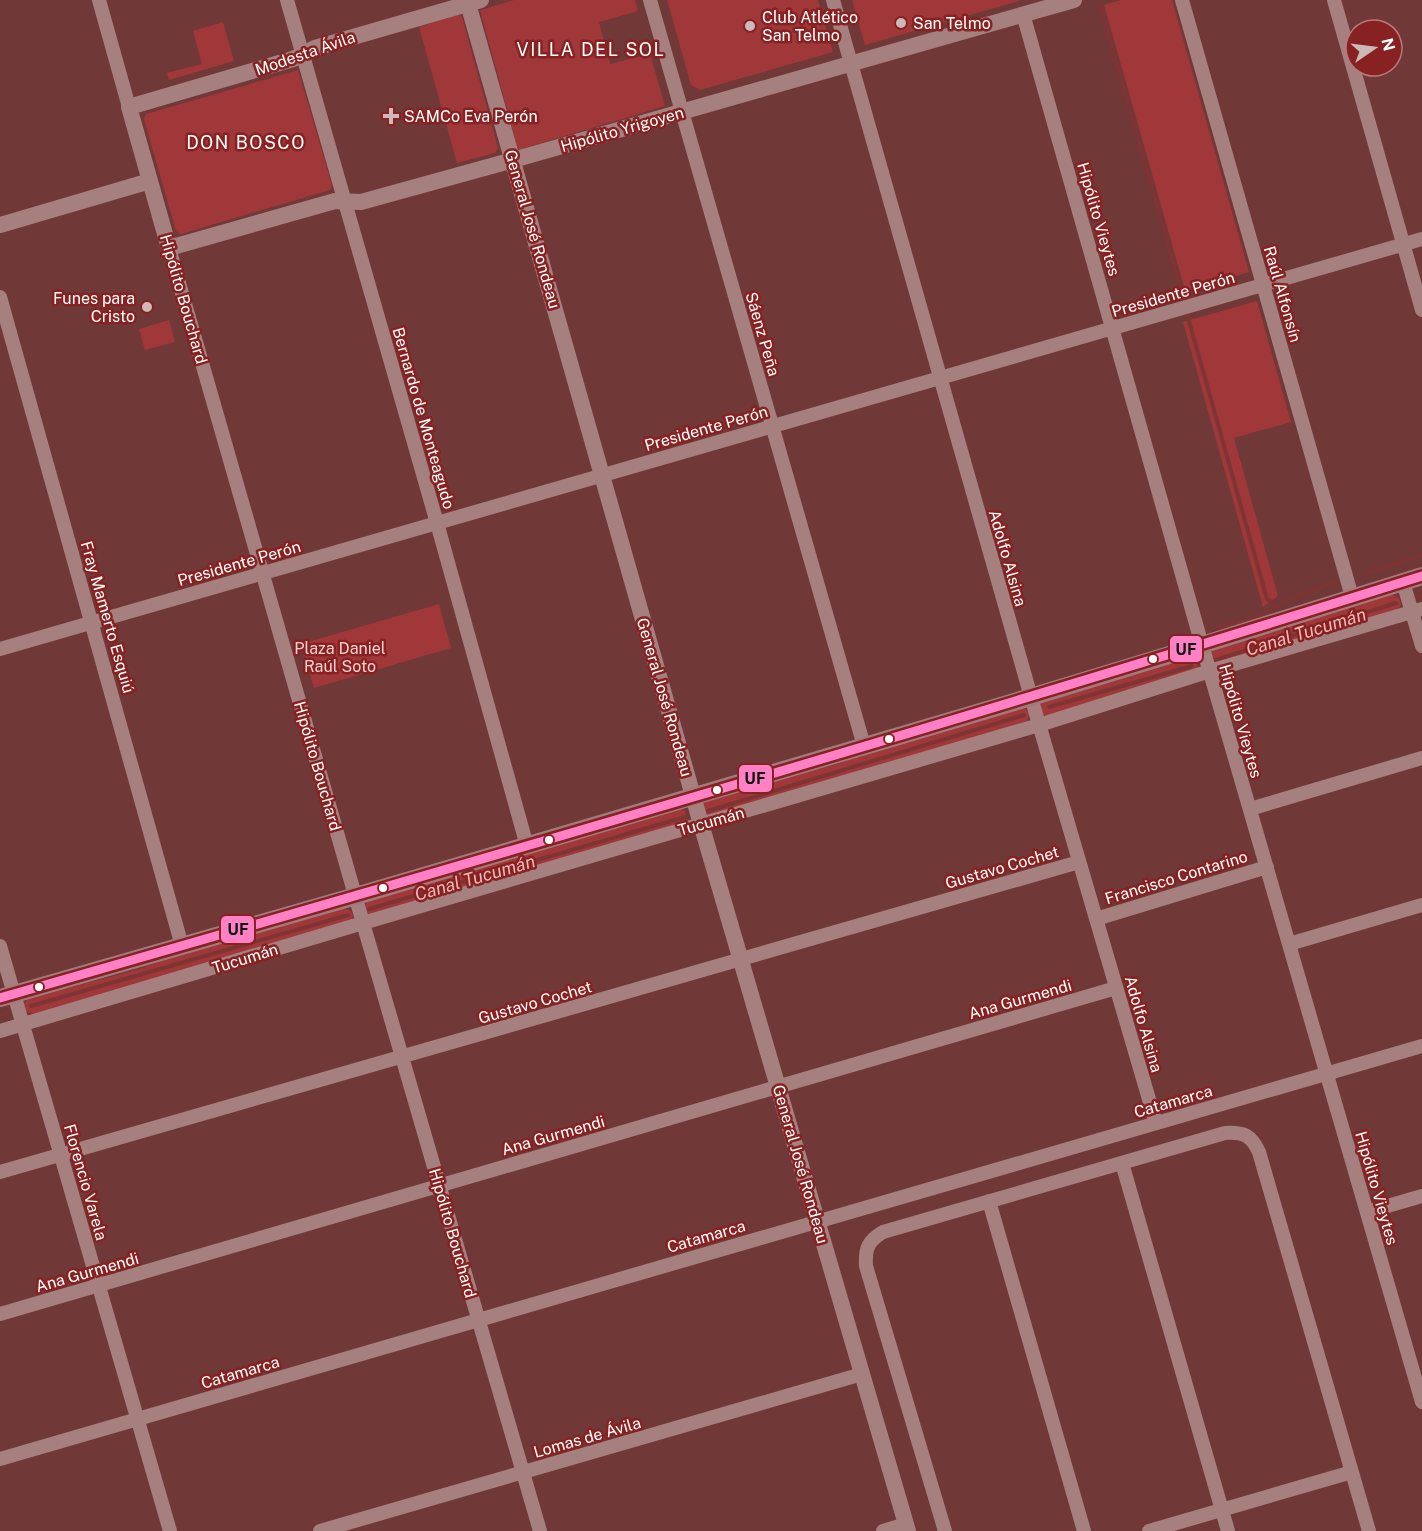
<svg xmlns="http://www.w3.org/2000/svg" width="1422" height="1531" font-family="'Public Sans',sans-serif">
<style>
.green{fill:#a0383a}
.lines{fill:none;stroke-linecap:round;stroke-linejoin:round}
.stream{stroke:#7f3434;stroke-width:4}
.minor{stroke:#a67f7f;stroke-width:14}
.tertiary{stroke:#a67f7f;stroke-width:16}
.secondary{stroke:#a17b7b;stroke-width:18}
.bus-1-casing{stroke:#882121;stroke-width:14}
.bus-1{stroke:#ff80c5;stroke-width:9}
.poi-dot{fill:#cdb9b9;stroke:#882121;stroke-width:2}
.bus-dot{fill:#fff;stroke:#882121;stroke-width:2}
.labels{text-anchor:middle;stroke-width:5;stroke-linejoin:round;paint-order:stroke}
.poi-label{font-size:16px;fill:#fff;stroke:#882121;text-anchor:start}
.street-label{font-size:16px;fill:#fff;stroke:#882121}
.park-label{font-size:16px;fill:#f8d1d1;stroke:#882121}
.neighbourhood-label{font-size:18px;letter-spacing:1.5px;fill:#fff;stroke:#882121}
.water-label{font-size:18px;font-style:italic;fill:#f1b8b9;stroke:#882121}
.line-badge{stroke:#882121;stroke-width:2}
.pale-badge-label{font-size:16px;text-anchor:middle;font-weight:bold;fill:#111}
</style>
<rect width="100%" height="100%" fill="#713838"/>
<path class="green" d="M514,0H635L638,11L599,22L610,64L650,54L665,106L518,150L480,10Z
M667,0H818L833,52L700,90L691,85Z
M852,0H1022L865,45Z
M1121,0H1172L1249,272L1185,290L1104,5Z
M459,14L462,17L498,148L495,153L457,163L419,27Z
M223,22L234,61L169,80L167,73L202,64L193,31Z
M298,70L332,185L330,190L181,234L176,231L144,119L146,114Z
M1257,301L1291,422L1234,438L1278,596L1263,607L1183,322Z
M169,320L175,342L145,350L139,329Z
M1392,594L1399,598L1401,604L1397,612L1214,665L1210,652Z
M439,604L451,648L314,688L301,644Z
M1189,657C1195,660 1197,661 1198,668L1049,717C1043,715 1041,713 1040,707L1042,703Z
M1024,708L1028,711L1030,715L1026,723L709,817L704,814L703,804L708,799L838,764L865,753Z
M680,809L685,810L687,821L685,823L372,915L368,914L366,908V903L375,898Z
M342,908C349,909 355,912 352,920L33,1014L24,1011V1004L27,1000L39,996L136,970L178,955Z"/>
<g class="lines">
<path class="stream" d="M1100,5L1183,297
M1187,314L1267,599L1278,606
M1364,574L1422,555
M1417,597L1422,596
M1216,628C1240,621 1266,618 1284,600L1335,583
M1215,660L1396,603
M1049,707L1192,666
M708,811L1024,715
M369,909L685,817
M31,1006L348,915
M0,1015L8,1012"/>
<path class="minor" d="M99,0L129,107
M287,0L437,523L527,846
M650,0L864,746
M833,0L1031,697L1156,1123
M1182,0L1352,597
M1334,0L1422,310
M1023,14L1202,645L1422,1402
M169,248L363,923L540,1531
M0,297L182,946
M1403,582L1422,646
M0,649L1422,239
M1250,809L1422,758
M1096,919L1267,867
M1289,944L1422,905
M0,946L170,1531
M0,1031L363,923L1039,725L1210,671L1422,609
M1122,1163L1228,1531
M0,1172L1079,862
M989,1201L1084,1531
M1367,1212L1422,1196
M0,1314L1116,988
M0,1459L1422,1046
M320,1531L862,1374
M883,1531L906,1524
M945,1531L866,1266C865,1248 868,1241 883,1232L1225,1133C1244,1132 1251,1135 1259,1152L1369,1531
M1149,1531L1352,1472"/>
<path class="tertiary" d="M467,0L701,824L908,1531
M481,0L315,48L293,59L129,107L169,248L335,201L361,202L513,160L1074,0
M0,225L150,181"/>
<path class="secondary" d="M0,998L356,896L1031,697L1202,645L1422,576"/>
<g class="bus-1-casing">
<path id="bus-1" d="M0,998C475,862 950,724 1422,576"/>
</g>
<use href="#bus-1" class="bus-1"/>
</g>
<g class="poi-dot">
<circle cx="901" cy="23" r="6"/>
<circle cx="750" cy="26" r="6"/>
<path d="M388 107h6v6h6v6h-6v6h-6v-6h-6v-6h6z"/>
<circle cx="147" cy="307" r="6"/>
</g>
<g class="bus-dot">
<circle cx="1153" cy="659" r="5"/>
<circle cx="889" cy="739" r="5"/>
<circle cx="717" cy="790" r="5"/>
<circle cx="549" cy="840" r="5"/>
<circle cx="383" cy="888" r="5"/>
<circle cx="39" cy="987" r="5"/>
</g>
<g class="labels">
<g class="poi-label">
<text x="762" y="23">Club Atlético<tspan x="762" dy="18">San Telmo</tspan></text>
<text x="913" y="29">San Telmo</text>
<text x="404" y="122">SAMCo Eva Perón</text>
<text x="135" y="304" text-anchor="end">Funes para<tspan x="135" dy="18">Cristo</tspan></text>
</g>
<g class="street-label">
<text transform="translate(305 53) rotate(-19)" y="6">Modesta Ávila</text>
<text transform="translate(622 129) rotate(-16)" y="6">Hipólito Yrigoyen</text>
<text transform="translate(1099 219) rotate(74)" y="6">Hipólito Vieytes</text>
<text transform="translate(533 229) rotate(74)" y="6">General José Rondeau</text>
<text transform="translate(1173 294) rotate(-16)" y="6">Presidente Perón</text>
<text transform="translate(1283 294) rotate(74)" y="6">Raúl Alfonsín</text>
<text transform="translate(184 299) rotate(74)" y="6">Hipólito Bouchard</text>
<text transform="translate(763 334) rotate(74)" y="6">Sáenz Peña</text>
<text transform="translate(424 418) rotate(74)" y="6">Bernardo de Monteagudo</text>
<text transform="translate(706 428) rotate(-16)" y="6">Presidente Perón</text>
<text transform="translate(1008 558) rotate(74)" y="6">Adolfo Alsina</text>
<text transform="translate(239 563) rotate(-16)" y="6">Presidente Perón</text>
<text transform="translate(108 617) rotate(74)" y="6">Fray Mamerto Esquiú</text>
<text transform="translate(665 697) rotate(74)" y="6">General José Rondeau</text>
<text transform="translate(1241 721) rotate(74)" y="6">Hipólito Vieytes</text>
<text transform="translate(318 766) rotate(74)" y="6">Hipólito Bouchard</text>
<text transform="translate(711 821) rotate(-16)" y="6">Tucumán</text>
<text transform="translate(1002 867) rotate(-16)" y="6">Gustavo Cochet</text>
<text transform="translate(1176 877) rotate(-17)" y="6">Francisco Contarino</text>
<text transform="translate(245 958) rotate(-17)" y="6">Tucumán</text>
<text transform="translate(1020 999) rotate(-16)" y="6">Ana Gurmendi</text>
<text transform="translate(535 1002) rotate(-16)" y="6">Gustavo Cochet</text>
<text transform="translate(1144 1024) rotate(74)" y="6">Adolfo Alsina</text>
<text transform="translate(1173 1101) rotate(-16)" y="6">Catamarca</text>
<text transform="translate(553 1135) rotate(-16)" y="6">Ana Gurmendi</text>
<text transform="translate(801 1164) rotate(74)" y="6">General José Rondeau</text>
<text transform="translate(86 1182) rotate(74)" y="6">Florencio Varela</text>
<text transform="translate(1377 1188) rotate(74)" y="6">Hipólito Vieytes</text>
<text transform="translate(453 1233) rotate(74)" y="6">Hipólito Bouchard</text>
<text transform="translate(706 1236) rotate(-16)" y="6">Catamarca</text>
<text transform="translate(87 1272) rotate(-16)" y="6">Ana Gurmendi</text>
<text transform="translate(240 1372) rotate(-16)" y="6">Catamarca</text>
<text transform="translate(587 1437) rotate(-16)" y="6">Lomas de Ávila</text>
</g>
<g class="park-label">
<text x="340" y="654">Plaza Daniel<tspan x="340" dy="18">Raúl Soto</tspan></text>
</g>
<g class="neighbourhood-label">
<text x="591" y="56">VILLA DEL SOL</text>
<text x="246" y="149">DON BOSCO</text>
</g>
<g class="water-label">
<text transform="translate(1306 632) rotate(-17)" y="6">Canal Tucumán</text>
<text transform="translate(475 878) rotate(-16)" y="6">Canal Tucumán</text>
</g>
</g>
<g class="line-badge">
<rect x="1169" y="635" width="34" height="28" rx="6" fill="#ff80c5"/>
<rect x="738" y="764" width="35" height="29" rx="6" fill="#ff80c5"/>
<rect x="220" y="915" width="35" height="29" rx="6" fill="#ff80c5"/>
</g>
<g class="pale-badge-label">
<text x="1186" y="655">UF</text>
<text x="755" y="784">UF</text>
<text x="238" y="935">UF</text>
</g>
<g transform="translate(1374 48) rotate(76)"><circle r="28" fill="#882121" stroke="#b87a7a" stroke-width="1.5"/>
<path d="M0-4.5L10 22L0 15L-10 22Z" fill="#cdb9b9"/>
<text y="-9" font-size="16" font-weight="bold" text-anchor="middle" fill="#ffffff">N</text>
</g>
</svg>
